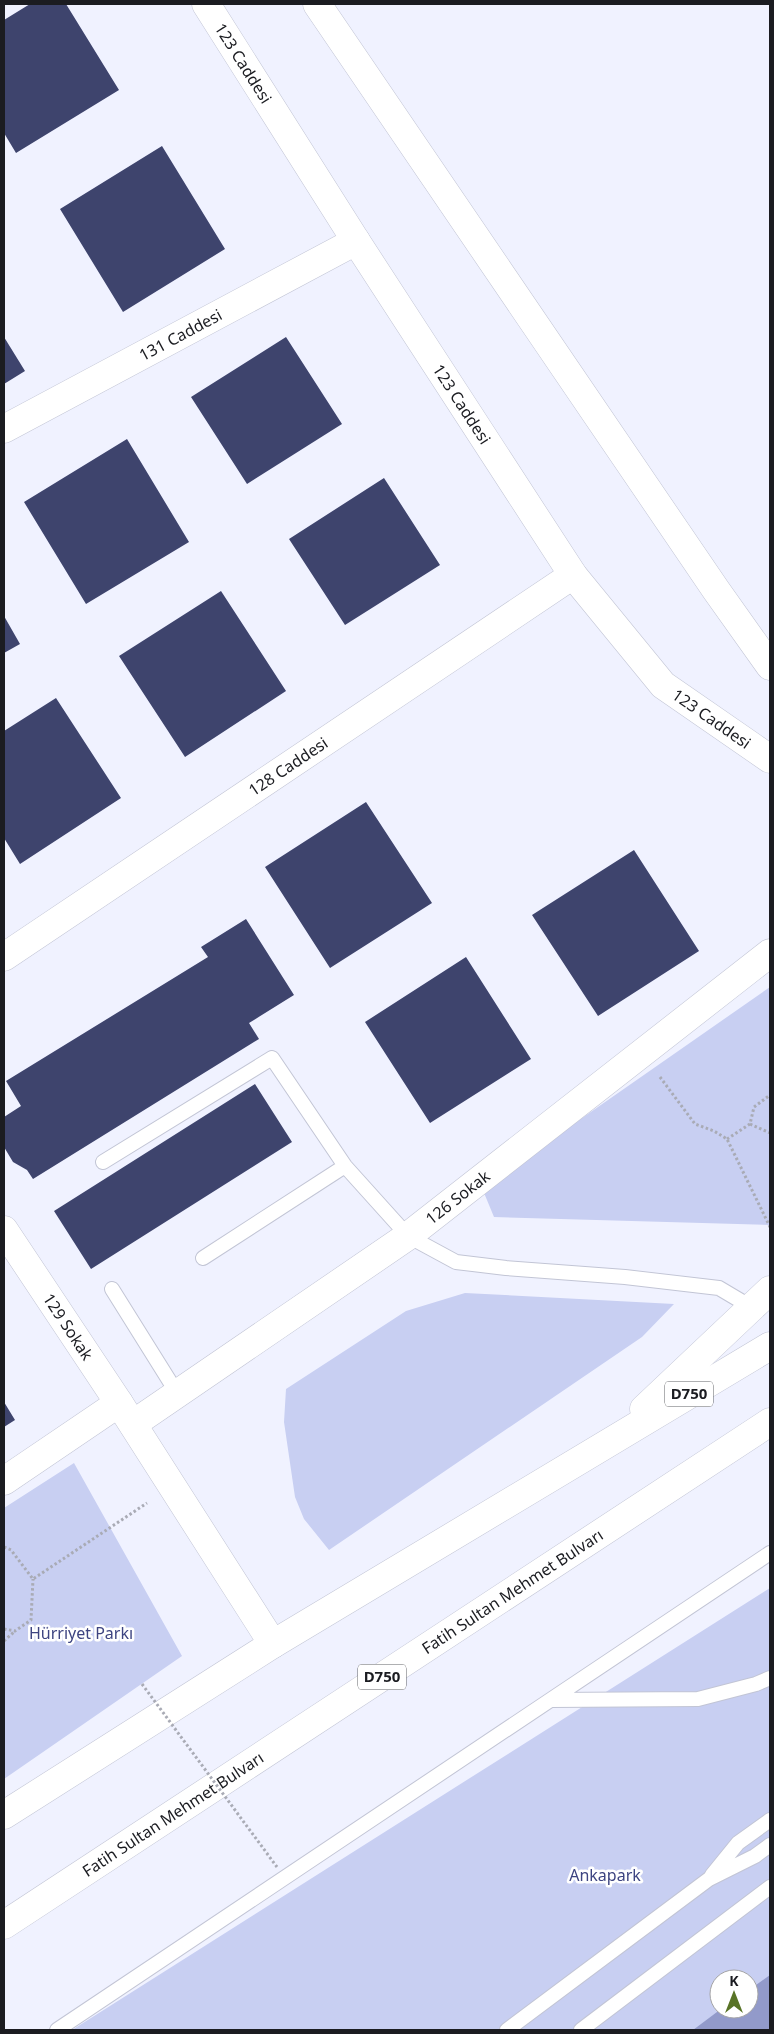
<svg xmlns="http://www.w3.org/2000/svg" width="774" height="2034" font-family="'Noto Sans',sans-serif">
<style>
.green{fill:#c8cff2;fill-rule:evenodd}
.water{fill:#929aca}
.building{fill:#3e446d}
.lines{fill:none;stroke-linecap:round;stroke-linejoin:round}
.service-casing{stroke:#c2c5d5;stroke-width:16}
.minor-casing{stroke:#c2c5d5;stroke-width:29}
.tertiary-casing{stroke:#c2c5d5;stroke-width:29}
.secondary-casing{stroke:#c2c5d5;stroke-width:29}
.trunk-casing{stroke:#c2c5d5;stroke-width:29}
.path{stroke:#a9abb5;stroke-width:3;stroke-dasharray:2.5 2.5;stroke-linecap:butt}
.service{stroke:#fff;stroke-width:14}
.minor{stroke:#fff;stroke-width:28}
.tertiary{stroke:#fff;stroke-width:28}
.secondary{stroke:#fff;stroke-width:28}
.trunk{stroke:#fff;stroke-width:28}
.path-bridge{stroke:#a9abb5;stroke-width:3;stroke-dasharray:2.5 2.5;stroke-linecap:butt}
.labels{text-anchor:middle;stroke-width:5;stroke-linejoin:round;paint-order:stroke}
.shield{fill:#fff;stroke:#5f6064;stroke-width:1}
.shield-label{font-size:15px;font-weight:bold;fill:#1b1c21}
.street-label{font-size:16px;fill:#1b1c21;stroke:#fff}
.park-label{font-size:16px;fill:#3d4481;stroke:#fff}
</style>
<rect width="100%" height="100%" fill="#f0f2ff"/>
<path class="green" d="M770,987V1225L494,1217L482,1188Z
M465,1293L674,1304L642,1337L329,1550L304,1519L295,1497L284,1422L286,1389L406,1311Z
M74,1463L182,1656L4,1779V1508Z
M770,1588V2030H72ZM719,1979H749V2009H719Z"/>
<path class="water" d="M770,1975V2030H693L721,2009H749V1990Z"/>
<path class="building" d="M30,4H66L119,90L16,153L4,133V20Z
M162,146L225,249L123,312L60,209Z
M4,337L25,371L4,384Z
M286,337L342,424L247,484L191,397Z
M127,439L189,542L86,604L24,502Z
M384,478L440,565L345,625L289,539Z
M221,591L286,691L185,757L119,656Z
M4,616L20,644L4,653Z
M56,698L121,798L20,864L4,838V731Z
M366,802L432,903L330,968L265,867Z
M634,850L699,951L598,1016L532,915Z
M246,919L294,995L249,1023L259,1039L33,1179L27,1170L13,1162L4,1147V1117L21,1106L6,1081L208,957L201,947Z
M466,957L531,1059L430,1123L365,1022Z
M255,1084L292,1142L91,1269L54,1211Z
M4,1402L15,1420L4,1427Z"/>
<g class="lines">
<g class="service-casing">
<path id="service" d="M103,1162L272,1058L345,1166L408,1236L456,1262L506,1268L625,1277L719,1288L751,1307
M203,1258L345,1166
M112,1289L177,1393
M551,1700L698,1699L756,1684L770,1678
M712,1875L738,1843L770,1820
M57,2030L770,1553
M507,2030L709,1879L755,1856L770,1845
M581,2030L770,1887"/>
</g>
<g class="minor-casing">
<g id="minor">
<path id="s1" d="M4,957L573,575"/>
<path id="s2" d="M4,1230L119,1403L273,1644"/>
</g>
</g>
<g class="tertiary-casing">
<g id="tertiary">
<path id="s3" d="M4,429L356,241"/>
<path id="s4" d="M133,1424L408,1236L770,953"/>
<path d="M4,1481L119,1403"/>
</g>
</g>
<g class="secondary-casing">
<g id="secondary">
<path id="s5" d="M206,4L356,241L573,575L663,685L770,759"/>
<path d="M317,4L716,590L770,666"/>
</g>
</g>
<g class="trunk-casing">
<g id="trunk">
<path d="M644,1409L770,1290"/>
<path d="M4,1815L273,1644L770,1346"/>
<path id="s6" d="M4,1925L770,1422"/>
</g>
</g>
<path class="path" d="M660,1077L695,1124L714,1131L727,1139L770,1227
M750,1124L770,1133
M727,1139L750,1124L754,1107L770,1095
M4,1547L11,1550L33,1579L147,1503
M4,1629L15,1631L31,1620L33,1579
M4,1641L15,1631"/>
<use href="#service" class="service"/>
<use href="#minor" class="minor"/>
<use href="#tertiary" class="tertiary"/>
<use href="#secondary" class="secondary"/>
<use href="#trunk" class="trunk"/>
<path class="path-bridge" d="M142,1684L277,1867"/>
</g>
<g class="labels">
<g class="shield">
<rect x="665" y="1381.5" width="48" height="25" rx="4"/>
<rect x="358" y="1664.5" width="48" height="25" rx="4"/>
</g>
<g class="shield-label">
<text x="689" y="1399">D750</text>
<text x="382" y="1682">D750</text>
</g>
<g class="street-label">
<text dy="6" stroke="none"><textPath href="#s5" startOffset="70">123 Caddesi</textPath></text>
<text dy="6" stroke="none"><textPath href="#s3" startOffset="200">131 Caddesi</textPath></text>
<text dy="6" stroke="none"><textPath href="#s5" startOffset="475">123 Caddesi</textPath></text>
<text dy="6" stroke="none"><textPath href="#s5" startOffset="880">123 Caddesi</textPath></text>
<text dy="6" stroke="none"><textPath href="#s1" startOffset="342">128 Caddesi</textPath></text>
<text dy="6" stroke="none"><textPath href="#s4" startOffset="396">126 Sokak</textPath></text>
<text dy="6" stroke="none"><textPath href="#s2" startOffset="116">129 Sokak</textPath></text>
<text dy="6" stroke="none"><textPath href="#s6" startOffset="608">Fatih Sultan Mehmet Bulvarı</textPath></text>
<text dy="6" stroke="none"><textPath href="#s6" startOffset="202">Fatih Sultan Mehmet Bulvarı</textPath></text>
</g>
<g class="park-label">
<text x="81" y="1639">Hürriyet Parkı</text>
<text x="605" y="1881">Ankapark</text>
</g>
</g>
<rect width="774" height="2034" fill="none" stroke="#1b1c21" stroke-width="10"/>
<g transform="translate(734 1994)"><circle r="24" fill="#ffffff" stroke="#a4a4a6"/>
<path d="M0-4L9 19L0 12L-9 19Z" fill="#587326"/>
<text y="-8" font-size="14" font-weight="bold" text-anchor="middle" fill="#1b1c21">K</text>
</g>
</svg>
